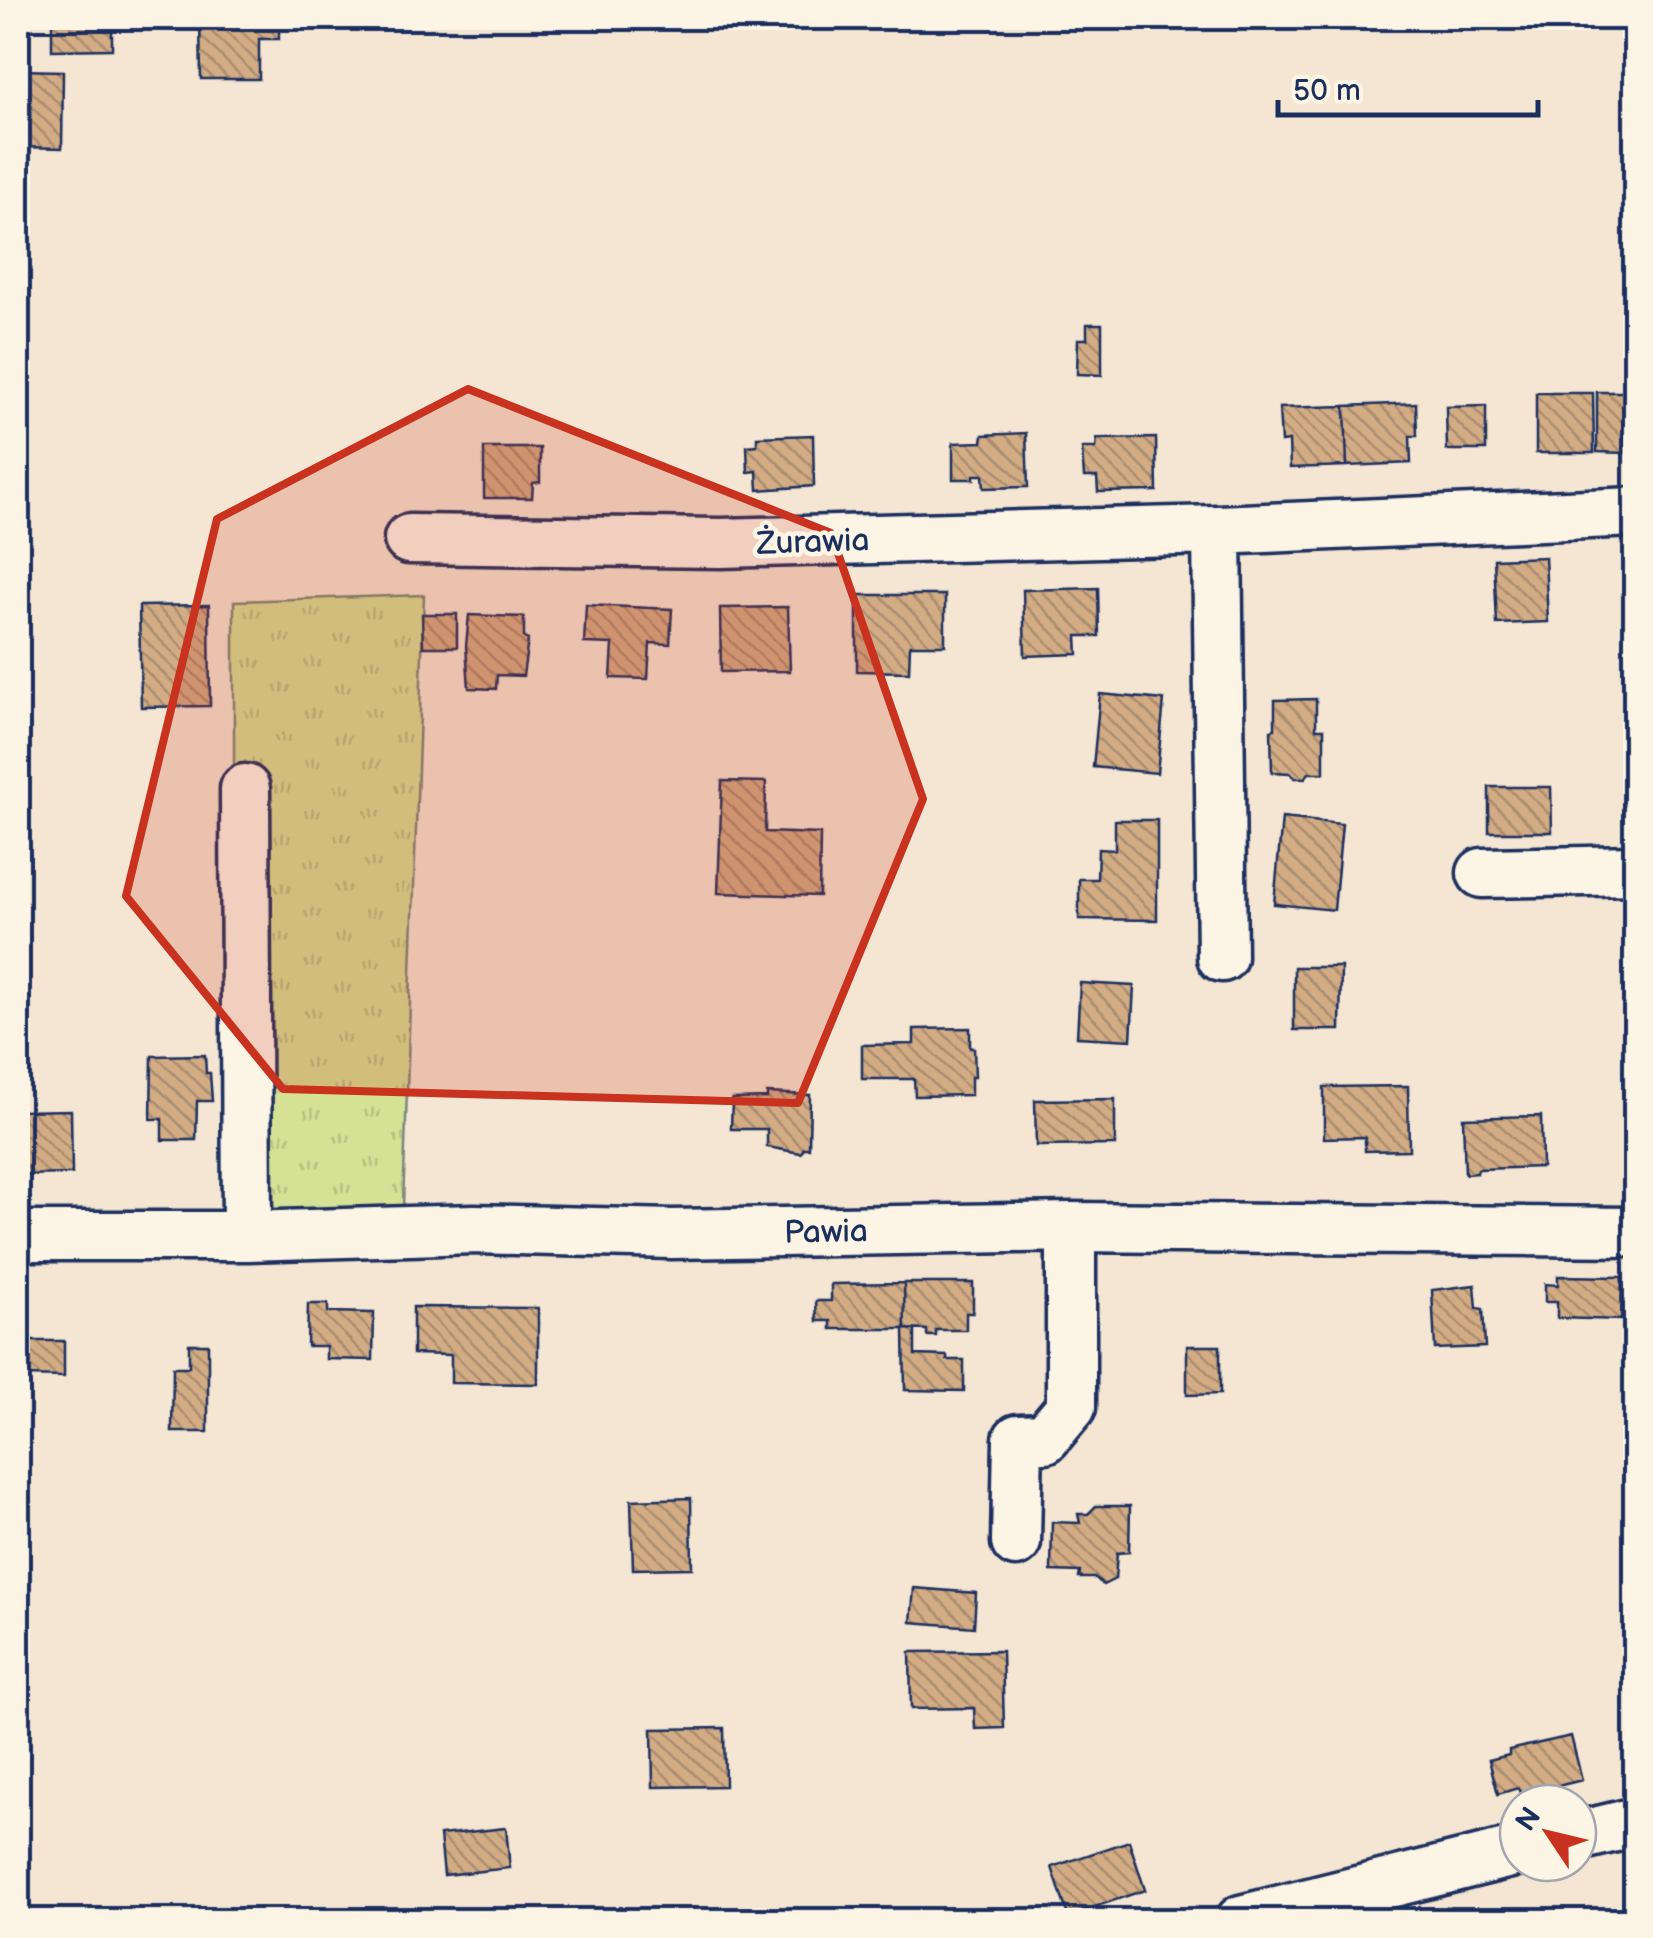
<svg xmlns="http://www.w3.org/2000/svg" width="1653" height="1938" font-family="'Balsamiq Sans',sans-serif">
<style>
.grass{fill:url(#grass-tufts);stroke:#788879;stroke-width:2.5}
.building{fill:url(#building-back-hatch);stroke:#1b2f5e;stroke-width:2.5}
.lines{fill:none;stroke-linecap:round;stroke-linejoin:round}
.minor-casing{stroke:#1b2f5e;stroke-width:55}
.minor{stroke:#fcf5e5;stroke-width:48}
.marked{fill:#c8321e;fill-opacity:0.2;stroke:#c8321e;stroke-width:8;stroke-linejoin:round}
.labels{text-anchor:middle;stroke-width:9;stroke-linejoin:round;paint-order:stroke}
.street-label{font-size:32px;fill:#1b2f5e;stroke:#fcf5e5}
</style>
<defs>
<pattern id="grass-tufts" width="24" height="20" patternUnits="userSpaceOnUse" patternTransform="scale(2.5)"><rect width="24" height="20" fill="#d5e194"/><path d="M3 7l-1-3M5 7V3M7 7l1-3M15 17l-1-3M17 17v-4M19 17l1-3" fill="none" stroke="#b6c182"/></pattern>
<pattern id="building-back-hatch" width="6" height="6" patternUnits="userSpaceOnUse" patternTransform="scale(2.5)"><rect width="6" height="6" fill="#d3ac84"/><path d="M-1 5l2 2M0 0l6 6M5-1l2 2" fill="none" stroke="#aa8c6f"/></pattern>
</defs>
<rect width="100%" height="100%" fill="#f4e6d2"/>
<filter id="ink" filterUnits="userSpaceOnUse"><feTurbulence type="fractalNoise" baseFrequency=".01" numOctaves="2"/><feDisplacementMap in="SourceGraphic" scale="20" xChannelSelector="R" yChannelSelector="G"/><feConvolveMatrix kernelMatrix="1 2 1 2 8 2 1 2 1" color-interpolation-filters="sRGB"/></filter>
<g filter="url(#ink)">
<path class="grass" d="M424,595L403,1206L262,1212L234,776V601Z"/>
<path class="building" d="M52,18H112V49L52,50Z
M200,18H279V39H259V79H201Z
M18,70L63,71L62,148L18,147Z
M1087,324H1102V375L1077,374L1078,339H1087Z
M1597,392H1624V453L1597,452Z
M1536,393H1593L1594,453H1536Z
M1416,403L1417,436H1410L1411,463L1347,466L1345,406Z
M1345,406L1347,466L1290,468L1289,441L1281,442L1279,408Z
M1486,406V450H1447L1446,407Z
M1026,433L1028,487L984,488L983,475H974V479H953V443L982,442L983,435Z
M813,435L814,486L758,490L757,471L748,472L747,446L757,445V437Z
M1156,438L1157,491L1098,492L1097,477H1084L1082,448H1096L1097,439Z
M484,448H540V482L533,483L532,498H484Z
M1545,557L1548,622L1497,624L1494,559Z
M1098,588L1099,636H1077L1078,654L1025,656L1023,590Z
M857,595H945V645H910L909,672L857,671Z
M209,605L210,706L141,707L139,606Z
M586,605L672,609L670,644L650,643L648,679L611,678L613,644L584,643Z
M788,607L790,671L721,672L720,608Z
M422,614H457V647H423Z
M469,615L524,617V638L528,640L523,676L497,675L496,689L469,688L466,646Z
M1100,694L1164,700L1157,773L1093,767Z
M1316,699V729H1324V773H1309L1305,778H1295L1290,773L1272,772L1271,730L1275,729V700Z
M722,781L766,782L765,832L820,834L819,896L718,893Z
M1489,787H1551L1552,832H1489Z
M1282,818L1342,824L1334,910L1274,904Z
M1115,820H1157V920L1079,919V879H1097L1098,849L1115,850Z
M1294,967H1341L1340,1030H1294Z
M1080,983L1134,986L1131,1040L1077,1037Z
M970,1028V1048H974L975,1077H971V1095L915,1096L914,1079H862V1045L914,1044V1029Z
M205,1055L206,1073H210L212,1101H197L196,1140H162V1119H151L152,1056Z
M1408,1086L1409,1150L1365,1151V1137L1324,1138V1087Z
M767,1093L810,1095L809,1148H804L801,1153L767,1147V1129H731L732,1099L767,1098Z
M1115,1099V1145L1036,1146L1035,1100Z
M71,1110L72,1174L18,1175V1111Z
M1541,1116L1542,1167L1478,1169L1477,1173L1465,1174L1463,1118Z
M1558,1276L1622,1277L1621,1320L1557,1318V1302H1545V1284L1558,1285Z
M904,1283H973V1313H966V1330H936V1336H927V1330L905,1329Z
M904,1283L905,1329H831V1321H817L816,1301H831V1284Z
M1475,1285L1477,1308L1483,1309L1485,1347L1435,1349L1432,1290Z
M308,1304H328V1312L374,1313L373,1360L326,1359V1346H307Z
M413,1307L538,1308V1384L451,1383V1355L413,1354Z
M18,1313H22V1341H64V1377L23,1376V1397H18Z
M904,1329L915,1330V1355L947,1356V1360H964V1391L905,1390Z
M189,1344H208V1432H172L173,1367H189Z
M1187,1346H1220V1394L1187,1395Z
M691,1498L692,1568L633,1569L631,1500Z
M1096,1506H1130L1129,1552L1117,1553L1115,1579L1103,1585L1096,1578H1079L1080,1572L1051,1571L1052,1522L1080,1523L1078,1514H1088Z
M914,1588L976,1593L974,1627L911,1622Z
M1002,1651L1004,1728L975,1729L974,1708L911,1709L910,1652Z
M724,1728L725,1786L653,1787L652,1729Z
M1571,1736L1582,1780L1521,1795L1518,1788L1498,1794L1489,1760L1509,1755V1750Z
M506,1828L510,1868L444,1875L440,1835Z
M1129,1841L1145,1890L1068,1916L1052,1867Z"/>
<g class="lines">
<g class="minor-casing">
<path id="minor" d="M1217,530L1222,957
M409,539L721,543L1217,530L1636,512
M245,789L247,1236
M1482,873L1636,870
M18,1236H247L474,1229L672,1234L1071,1227L1636,1232
M1016,1542L1018,1439L1045,1438L1071,1407V1227
M1578,1836L1636,1822
M1241,1920L1518,1851"/>
</g>
<use href="#minor" class="minor"/>
</g>
</g>
<path class="marked" d="M468,389L831,533L923,799L798,1103L283,1089L126,896L217,519Z"/>
<g class="labels">
<g class="street-label">
<text transform="translate(813 541) rotate(-2)" y="11">Żurawia</text>
<text transform="translate(826 1231) rotate(-1)" y="11">Pawia</text>
</g>
</g>
<rect width="1653" height="1938" fill="none" stroke="#fcf5e5" stroke-width="60"/>
<rect x="30" y="30" width="1593" height="1878" fill="none" stroke="#1b2f5e" stroke-width="4" filter="url(#ink)"/>
<g transform="translate(1548 1833) rotate(305)"><circle r="48" fill="#fcf5e5" stroke="#a2a6af" stroke-width="2.5"/>
<path d="M0-8L18 38L0 25L-18 38Z" fill="#c8321e"/>
<text y="-15" font-size="28" font-weight="bold" text-anchor="middle" fill="#1b2f5e">N</text>
</g>
<path d="M1278 100v15h260v-15" fill="none" stroke="#1b2f5e" stroke-width="5"/>
<text x="1293" y="100" font-size="30" fill="#1b2f5e" stroke="#fcf5e5" stroke-width="8" paint-order="stroke">50 m</text>
</svg>
